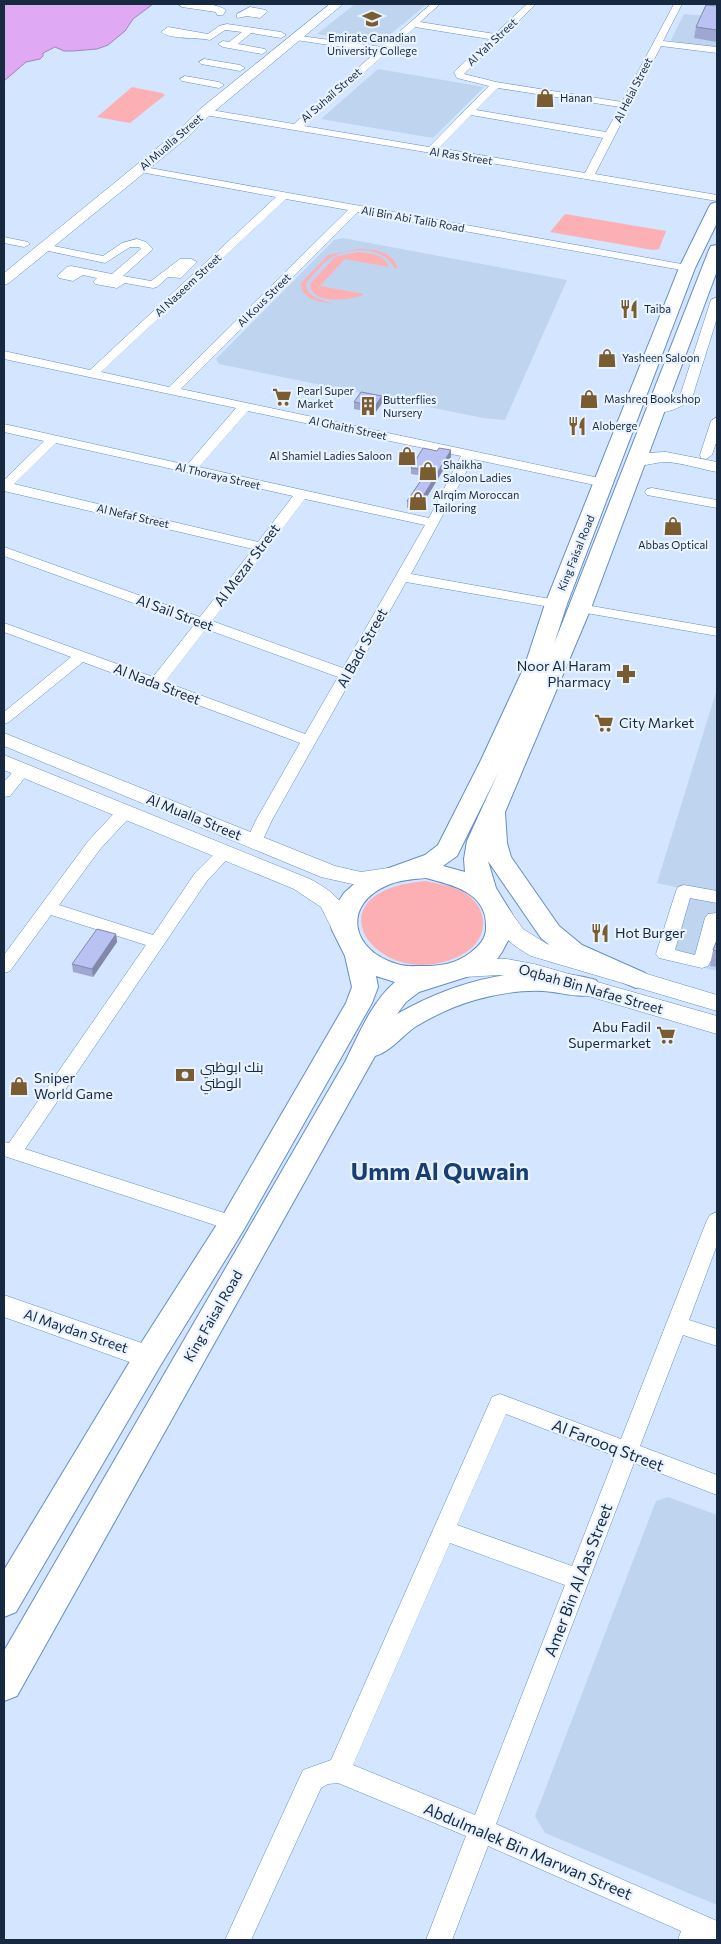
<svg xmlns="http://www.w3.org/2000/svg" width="721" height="1944" font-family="Commissioner,Cairo,sans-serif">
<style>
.built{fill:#bfd4ef}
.green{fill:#fcb0b3}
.water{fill:#dfa9f3;stroke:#a383bd}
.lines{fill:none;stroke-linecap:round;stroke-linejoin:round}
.street-casing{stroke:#638ec8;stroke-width:1}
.secondary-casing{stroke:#638ec8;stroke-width:1}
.primary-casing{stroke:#638ec8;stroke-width:2}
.street{fill:#fff;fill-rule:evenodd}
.secondary{fill:#fff;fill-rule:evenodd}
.primary{fill:#fff;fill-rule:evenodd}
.wall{fill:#9fa7d1}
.shaded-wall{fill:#8288aa}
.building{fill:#b9c2f3;stroke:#8288aa}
.labels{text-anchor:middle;stroke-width:4.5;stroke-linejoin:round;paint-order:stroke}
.far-poi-label{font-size:11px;fill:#172940;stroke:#e9f2ff;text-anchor:start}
.far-street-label{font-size:11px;fill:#172940;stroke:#e9f2ff}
.street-label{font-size:14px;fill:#172940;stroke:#e9f2ff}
.poi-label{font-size:14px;fill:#172940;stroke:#e9f2ff;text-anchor:start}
.near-street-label{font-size:16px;fill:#172940;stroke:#e9f2ff}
.town-label{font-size:24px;font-weight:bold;fill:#173f73;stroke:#e9f2ff}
</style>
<rect width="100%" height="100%" fill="#d3e5ff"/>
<path class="built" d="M355,4H427L379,44L317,34Z
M684,14L717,17V48L679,44L671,40Z
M378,69L484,87L433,138L321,119Z
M343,238L567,280L505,420L483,418L219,364L216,359L334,240Z
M717,689V971L659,957L680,888L657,883Z
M668,1497L717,1515V1905L545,1833L535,1816L656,1501Z"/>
<path class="green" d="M132,87L162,93L165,95L130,123L97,117Z
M565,214L666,231L659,249L653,250L550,232Z
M357,249C373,249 391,250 398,268H394C385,247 352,247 334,256C324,260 314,275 306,283C306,298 323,300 334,304C320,302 301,300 301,283L328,255Z
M357,252C370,253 384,254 389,267L345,259L320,286L364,294C351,301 310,305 310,284L335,257Z
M425,881C439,884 453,886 465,893C490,909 489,940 463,954C382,999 301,892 425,881Z"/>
<path class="water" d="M4,4H153L133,19L125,31L108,45L97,49L73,51H64L55,47L43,53V56L40,59L26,62L4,81Z"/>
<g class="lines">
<g class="street-casing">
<path id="street" d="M178,4C192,4 215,2 226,10L223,15H217L216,12L182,7Z
M431,4H440L420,22L495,34L527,4H536L464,74L496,82L622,102L674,4H682L663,41L717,47V53L661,46L595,174L717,195V201L205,115L200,112L205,109L294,124L376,52L296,40L293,39V35L382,47ZM415,27L489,39L454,72L457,78L489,86L429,147L304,126ZM498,88L620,107L606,132L476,110ZM471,115L603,138L585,173L439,148Z
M250,7L266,10L267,12L260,18L247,16L237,18V14Z
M227,24L281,32L286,35L281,38L251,33L238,44L265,49L267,51L262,54L223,47L218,44L223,41L229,42L242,32L225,30L210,40C196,37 172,40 161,32L168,27L208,34L219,26Z
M204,59L240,65L245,68L240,71L201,64L199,62Z
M185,76L219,82L224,85L219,88L182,81L180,79Z
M139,166L687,265L693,268L687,271L358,212L181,389L604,479L611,483L604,487L473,459L411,574L556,600L561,601L563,604L561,607L556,608L406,582L272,820L260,846L254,847L248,846L246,842L256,820L300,743L83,662L9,722L4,724V712L71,657L4,632V623L153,677L194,625L4,556V547L200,617L253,549L4,491V480L44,441L4,432V424L187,465L236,408L4,359V351L90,370L276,197L135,171L134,169ZM286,199L348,210L169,387L101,372ZM248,411L461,456L429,518L199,467ZM56,443L293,496L258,542L14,484ZM305,499L425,525L343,668L212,621ZM206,629L338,677L305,734L165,682Z
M4,237L28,242L30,244L24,247L4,243Z
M137,239L146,242L153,249L123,276L151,281L180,259H191L197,262L181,278L168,277L157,287L153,288L125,283L117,288L95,284L93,282L97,278L83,275L73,281L59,278L57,276L67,267L71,266L112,274L141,249L139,247H130L105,263L44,250L38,247L44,244L103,256L122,243Z
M717,297V318L692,398C684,407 664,415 652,412L650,409L652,406L673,401L680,396L711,300Z
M717,417V440L712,455L706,459L701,458L700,455L711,421Z
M652,488L717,500V508L647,495L645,492L647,489Z
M580,604L717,628V636L575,611L573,608L575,605Z
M23,765L29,767L31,770L10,796L4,797V782L17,767Z
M126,806L132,807L134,811L132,815L101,848L59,905L153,935L195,873L219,849L225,848L231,849L233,853L207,881L25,1149L240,1218L243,1223L240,1228L233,1231L4,1156V1142L9,1143L146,945L51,915L10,971L4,973V955L89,840L120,807Z
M684,885L717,891V903L690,898L675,950L695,955L705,918L708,914L717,913C717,931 718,950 708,966L702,968L659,958L656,954L676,891L678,887Z
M717,1212V1245L689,1320L717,1329V1346L683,1335L640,1446L717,1475V1495L634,1463L496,1824L717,1921V1940H678L681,1931L488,1846L452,1940H426L466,1836L338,1783L328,1784L321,1788L251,1940H225L303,1770L331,1760L492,1397L500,1394L621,1439L707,1220L710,1215ZM506,1414L615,1456L572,1566L457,1525ZM450,1543L565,1585L475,1815L353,1765Z"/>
</g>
<g class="secondary-casing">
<path id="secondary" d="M330,4H343L210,115L188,137L9,283L4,285V273L178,131L200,109Z
M666,452L717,462V472C700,469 683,463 666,462C654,462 641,468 630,465L627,461L630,457L646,453Z
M4,733L335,866L361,872L388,868L396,870L399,875L396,880L361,886L321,877L4,746Z
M4,755L310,879C336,893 345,903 356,931L352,937L344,939L336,937L321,907L294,889L4,770Z
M498,902L506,905L523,929L547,944L717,995V1011L531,956C508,943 499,933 486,910L490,905Z
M483,959H507L534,964L717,1016V1034L534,980L499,975L464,977L456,975L452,969L456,963Z
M4,1295L159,1349L163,1357L159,1365L149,1369L4,1317Z"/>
</g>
<g class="primary-casing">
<path id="primary" d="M717,202V223L695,268L567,604L554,644L709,250L711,246L717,245V271L591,608L505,812L507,843L511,857L559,926L582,945L645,973L649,979L645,985L636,988L564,957L541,938L488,861L496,888L512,914V933L502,952L498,958L479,973L419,992L406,1002L397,1014C456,980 529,961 596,980L600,987L596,994C579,999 561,992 543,991C520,990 496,994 475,1000C454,1006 433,1016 415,1027C402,1036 390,1052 375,1056L17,1696L4,1701V1651L345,1062C359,1034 371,1003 395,982L376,976L378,987L372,1003L243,1231L160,1366L16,1612L4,1617V1570L138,1348L223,1215L346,1003L352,987L345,956L332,930L330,920L333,910L344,893L361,878L425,855L438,845L481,760L525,665L545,604L679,268L709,207L711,204ZM498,773L467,841L464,859L465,872L443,866L457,856L460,850ZM426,878C452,885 486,892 486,925C487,938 480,945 470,953C455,964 441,966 423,966C415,966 405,967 397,964C351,951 341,905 388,885C400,880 414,879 426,878Z"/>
</g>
<use href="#street" class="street"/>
<use href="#secondary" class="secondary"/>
<use href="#primary" class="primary"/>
</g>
<path class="wall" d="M717,6V42L694,38L696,27Z
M382,396V403L375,413L354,409V402Z
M437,451L451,457L419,510L407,508V501L424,476L411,474V468Z
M116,934L117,942L93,977L73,972L72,964Z
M717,940V967L710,966L713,950Z"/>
<path class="shaded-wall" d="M382,396V403L375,413V406Z
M451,450V457L419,510V503Z
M116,934L117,942L93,977L92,969Z"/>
<path class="building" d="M706,5L717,6V30L696,27Z
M361,392L382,396L375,406L354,402Z
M423,448L437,451L439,448L451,450L419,503L407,501L428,470L411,468Z
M97,929L116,934L92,969L72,964Z
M717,940V951L713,950Z"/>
<defs>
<g id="university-bare" transform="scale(1.5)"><path d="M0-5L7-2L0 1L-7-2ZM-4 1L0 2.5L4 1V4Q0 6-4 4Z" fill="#795c30" stroke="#e9f2ff" stroke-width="2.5" paint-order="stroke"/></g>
<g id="shop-bare" transform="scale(1.5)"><path d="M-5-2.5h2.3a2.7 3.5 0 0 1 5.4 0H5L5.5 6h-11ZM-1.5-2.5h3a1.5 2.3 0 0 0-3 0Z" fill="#795c30" stroke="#e9f2ff" stroke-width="2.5" paint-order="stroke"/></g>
<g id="restaurant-bare" transform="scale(1.5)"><path d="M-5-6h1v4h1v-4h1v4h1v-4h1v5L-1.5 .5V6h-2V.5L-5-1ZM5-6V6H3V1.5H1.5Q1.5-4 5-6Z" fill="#795c30" stroke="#e9f2ff" stroke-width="2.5" paint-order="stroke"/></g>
<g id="supermarket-bare" transform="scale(1.5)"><path d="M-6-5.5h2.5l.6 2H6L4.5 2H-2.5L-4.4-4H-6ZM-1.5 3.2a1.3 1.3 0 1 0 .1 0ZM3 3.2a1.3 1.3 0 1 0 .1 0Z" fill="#795c30" stroke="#e9f2ff" stroke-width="2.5" paint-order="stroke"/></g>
<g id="building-bare" transform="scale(1.5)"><path d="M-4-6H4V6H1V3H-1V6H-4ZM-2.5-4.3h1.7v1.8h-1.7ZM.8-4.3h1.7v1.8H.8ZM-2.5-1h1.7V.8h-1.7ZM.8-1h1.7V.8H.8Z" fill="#795c30" stroke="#e9f2ff" stroke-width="2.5" paint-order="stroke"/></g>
<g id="pharmacy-bare" transform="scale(1.5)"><path d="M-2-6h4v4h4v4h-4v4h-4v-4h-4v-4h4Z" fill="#795c30" stroke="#e9f2ff" stroke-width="2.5" paint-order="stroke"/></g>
<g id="bank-bare" transform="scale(1.5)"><path d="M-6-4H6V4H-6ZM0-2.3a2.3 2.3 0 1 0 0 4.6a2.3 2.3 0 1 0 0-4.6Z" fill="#795c30" stroke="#e9f2ff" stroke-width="2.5" paint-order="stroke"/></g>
</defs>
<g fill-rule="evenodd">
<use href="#university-bare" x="372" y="19"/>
<use href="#shop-bare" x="545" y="98"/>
<use href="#restaurant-bare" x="629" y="309"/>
<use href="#shop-bare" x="607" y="358"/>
<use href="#supermarket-bare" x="282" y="397"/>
<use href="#shop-bare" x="589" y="399"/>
<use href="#building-bare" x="368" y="406"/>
<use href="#restaurant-bare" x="577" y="426"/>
<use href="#shop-bare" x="407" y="456"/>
<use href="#shop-bare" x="428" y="471"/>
<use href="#shop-bare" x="418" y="501"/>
<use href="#shop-bare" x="673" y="526"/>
<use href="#pharmacy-bare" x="626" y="674"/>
<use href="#supermarket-bare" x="604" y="723"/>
<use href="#restaurant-bare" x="600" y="933"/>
<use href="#supermarket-bare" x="666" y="1035"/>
<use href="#bank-bare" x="185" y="1075"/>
<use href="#shop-bare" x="19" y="1086"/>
</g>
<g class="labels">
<g class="far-poi-label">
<text x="372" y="42" text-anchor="middle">Emirate Canadian<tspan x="372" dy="13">University College</tspan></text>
<text x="560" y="102">Hanan</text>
<text x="644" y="313">Taiba</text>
<text x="622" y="362">Yasheen Saloon</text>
<text x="297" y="395">Pearl Super<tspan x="297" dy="13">Market</tspan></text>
<text x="604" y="403">Mashreq Bookshop</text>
<text x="383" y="404">Butterflies<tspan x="383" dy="13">Nursery</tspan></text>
<text x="592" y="430">Aloberge</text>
<text x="392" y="460" text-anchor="end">Al Shamiel Ladies Saloon</text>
<text x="443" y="469">Shaikha<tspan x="443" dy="13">Saloon Ladies</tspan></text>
<text x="433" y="499">Alrqim Moroccan<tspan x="433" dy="13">Tailoring</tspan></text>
<text x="673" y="549" text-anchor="middle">Abbas Optical</text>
</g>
<g class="far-street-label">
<text transform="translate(492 42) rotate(-43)" y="4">Al Yah Street</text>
<text transform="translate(633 90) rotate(-63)" y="4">Al Helal Street</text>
<text transform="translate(331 95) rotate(-41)" y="4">Al Suhail Street</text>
<text transform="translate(171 142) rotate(-41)" y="4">Al Mualla Street</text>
<text transform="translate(461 156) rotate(9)" y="4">Al Ras Street</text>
<text transform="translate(413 219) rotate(10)" y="4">Ali Bin Abi Talib Road</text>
<text transform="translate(188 285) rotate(-43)" y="4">Al Naseem Street</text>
<text transform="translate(264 300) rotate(-45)" y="4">Al Kous Street</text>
<text transform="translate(348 428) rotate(12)" y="4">Al Ghaith Street</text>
<text transform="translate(218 476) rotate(13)" y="4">Al Thoraya Street</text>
<text transform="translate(133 516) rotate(13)" y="4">Al Nefaf Street</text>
<text transform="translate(576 553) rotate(-68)" y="4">King Faisal Road</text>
</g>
<g class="street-label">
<text transform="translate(247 565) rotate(-53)" y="5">Al Mezar Street</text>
<text transform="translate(175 613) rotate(20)" y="5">Al Sail Street</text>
<text transform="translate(362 648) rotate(-61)" y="5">Al Badr Street</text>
<text transform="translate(157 684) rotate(21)" y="5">Al Nada Street</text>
<text transform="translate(194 817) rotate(22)" y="5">Al Mualla Street</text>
<text transform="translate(591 989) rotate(16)" y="5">Oqbah Bin Nafae Street</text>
<text transform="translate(213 1316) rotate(-60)" y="5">King Faisal Road</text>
<text transform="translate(76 1331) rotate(19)" y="5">Al Maydan Street</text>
</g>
<g class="poi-label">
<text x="611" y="671" text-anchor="end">Noor Al Haram<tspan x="611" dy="16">Pharmacy</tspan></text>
<text x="619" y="728">City Market</text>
<text x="615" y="938">Hot Burger</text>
<text x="651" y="1032" text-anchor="end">Abu Fadil<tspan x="651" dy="16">Supermarket</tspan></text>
<text x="200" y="1072">بنك ابوظبي<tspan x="200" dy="16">الوطني</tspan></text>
<text x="34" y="1083">Sniper<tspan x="34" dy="16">World Game</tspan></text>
</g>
<g class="near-street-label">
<text transform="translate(608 1445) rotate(21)" y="6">Al Farooq Street</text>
<text transform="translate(578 1580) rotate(-69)" y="6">Amer Bin Al Aas Street</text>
<text transform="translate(528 1851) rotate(23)" y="6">Abdulmalek Bin Marwan Street</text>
</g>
<g class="town-label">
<text x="440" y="1180">Umm Al Quwain</text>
</g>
</g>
<rect width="721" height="1944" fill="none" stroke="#172940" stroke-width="10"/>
</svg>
